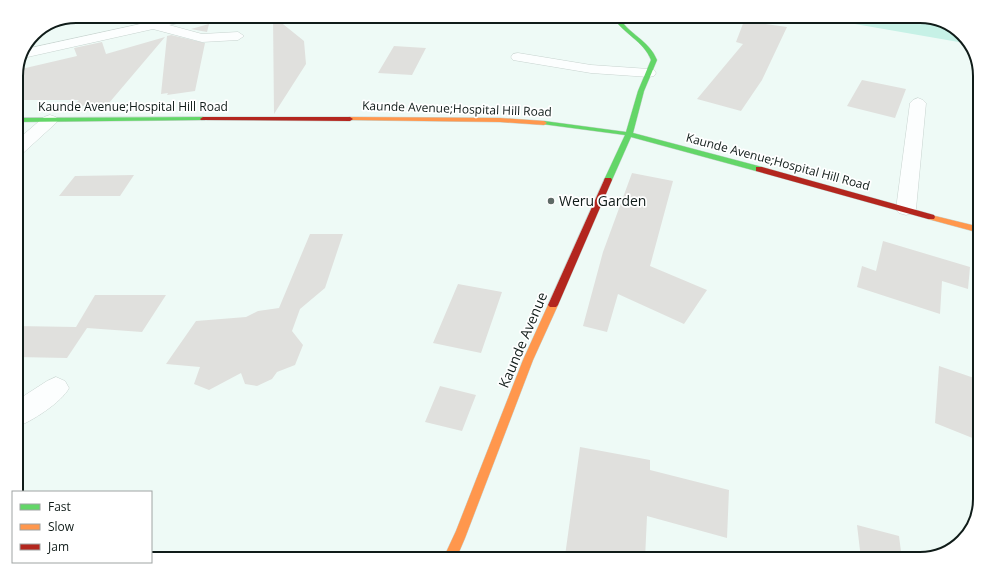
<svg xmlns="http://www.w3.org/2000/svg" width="996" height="575" font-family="'Open Sans',sans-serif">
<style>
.green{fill:#c6f1e6}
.building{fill:#e0e0dd}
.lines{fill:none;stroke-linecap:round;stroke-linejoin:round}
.street-casing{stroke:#c8d4d0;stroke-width:1}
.fast-casing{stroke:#c8d4d0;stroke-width:1}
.slow-casing{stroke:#c8d4d0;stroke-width:1}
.jam-casing{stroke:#c8d4d0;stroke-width:1}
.street{fill:#fcfefe;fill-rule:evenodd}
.fast{fill:#63d668;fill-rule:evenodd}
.slow{fill:#ff974d;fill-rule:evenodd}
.jam{fill:#b3261e;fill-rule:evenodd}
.poi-dot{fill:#5e6a66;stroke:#fff;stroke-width:1.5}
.labels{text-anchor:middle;stroke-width:3.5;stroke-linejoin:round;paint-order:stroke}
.far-street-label{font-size:12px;fill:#101c19;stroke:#fff}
.poi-label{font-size:14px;fill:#101c19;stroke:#fff;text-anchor:start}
.street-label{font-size:14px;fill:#101c19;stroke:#fff}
.rim{fill:none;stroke:#101c19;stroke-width:2}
</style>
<rect width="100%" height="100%" fill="#eefaf6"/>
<path class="green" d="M809,16H920L950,24L970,44Z"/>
<path class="building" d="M273,16L304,41L306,64L274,114Z
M744,21L787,27L762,80L741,111L697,99L743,44L736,42Z
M209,24L207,32L191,29Z
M171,35L205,43L195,91L167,95L168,93L161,94L167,36Z
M165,37L109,103L103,105L73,106L79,100H16L17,70L77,56L74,48L102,42L106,54Z
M394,46L426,48L412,75L378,73Z
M862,80L906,89L895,118L847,106Z
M632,173L673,181L650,266L707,290L684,324L618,294L607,332L583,326L603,252Z
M134,175L120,196H59L75,176Z
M310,234H343L325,288L300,309L292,331L303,345L295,365L277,372L272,379L257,386L245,384L241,373L209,390L194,384L200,367L166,364L196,321L246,317L258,311L279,308Z
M883,241L970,267L968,289L942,281L940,314L857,287L862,266L876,271Z
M458,284L502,292L481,353L433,343Z
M95,295H166L142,332L87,328L67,358L16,357V326L76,327Z
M939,366L980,380V441L935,423Z
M440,386L476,395L462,431L425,422Z
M580,447L650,460V470L729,490L727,538L647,516L645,559H579L565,556Z
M857,525L899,536L902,559H861Z"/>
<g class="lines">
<g class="street-casing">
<path id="street" d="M177,16H200L198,19L169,25L202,34L238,32L244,36L238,40L202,42L153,29L23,58L26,49Z
M518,53L591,65L649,69L654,70L656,73L654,76L649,77L591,73L513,60L511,57L513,54Z
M918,98L923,100L926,103L916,209L913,213L906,215L899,213L896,209L910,103L913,100Z
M50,115L56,117L58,120L56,123L22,154L16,155V141L44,117Z
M56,377L65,381L69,388C62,402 31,422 16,427V401L47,381Z"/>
</g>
<g class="fast-casing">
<path id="fast" d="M612,16H618C628,34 649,40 657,60L644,91L633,133L762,167V171H756L631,137L612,180L608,182L604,180L625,135L542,124L541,123L544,121L626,132L638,91L651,60C644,41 623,34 612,16Z
M203,117L206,119L205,120L16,122V118Z"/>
</g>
<g class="slow-casing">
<path id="slow" d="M350,117L500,118L544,121L547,123L544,125L500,122L348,120V118Z
M928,215H931L980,227V233L928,219L927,217Z
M553,302L556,303L558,305L533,360L465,538L456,559H443L456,531L523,360L548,305L550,303Z"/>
</g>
<g class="jam-casing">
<path id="jam" d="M203,117H350L353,119L350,121L201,120L200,119Z
M756,167H762L934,215L935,217L934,219H928L756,171Z
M605,178H611L612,180L558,305L556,307H550L548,305Z"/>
</g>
<use href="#street" class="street"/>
<use href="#fast" class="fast"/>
<use href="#slow" class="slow"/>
<use href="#jam" class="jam"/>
</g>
<circle class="poi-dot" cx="551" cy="201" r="4"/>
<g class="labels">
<g class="far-street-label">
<text x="133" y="111">Kaunde Avenue;Hospital Hill Road</text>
<text transform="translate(457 109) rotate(2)" y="4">Kaunde Avenue;Hospital Hill Road</text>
<text transform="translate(778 162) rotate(15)" y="4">Kaunde Avenue;Hospital Hill Road</text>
</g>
<g class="poi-label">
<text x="559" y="206">Weru Garden</text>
</g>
<g class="street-label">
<text transform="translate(523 340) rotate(-67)" y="5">Kaunde Avenue</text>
</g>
</g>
<path d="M0 0H996V575H0ZM76 23H920A53 53 0 0 1 973 76V499A53 53 0 0 1 920 552H76A53 53 0 0 1 23 499V76A53 53 0 0 1 76 23Z" fill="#fff" fill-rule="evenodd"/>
<path class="rim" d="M76 23H920A53 53 0 0 1 973 76V499A53 53 0 0 1 920 552H76A53 53 0 0 1 23 499V76A53 53 0 0 1 76 23Z"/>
<rect x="12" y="491" width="140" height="72" fill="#ffffff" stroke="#9fa4a3"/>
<rect x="20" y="504" width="20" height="6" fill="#63d668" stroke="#9fa4a3"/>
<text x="48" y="511" font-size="12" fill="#101c19">Fast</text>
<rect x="20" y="524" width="20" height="6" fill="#ff974d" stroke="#9fa4a3"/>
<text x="48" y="531" font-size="12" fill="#101c19">Slow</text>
<rect x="20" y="544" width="20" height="6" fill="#b3261e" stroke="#9fa4a3"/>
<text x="48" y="551" font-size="12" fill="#101c19">Jam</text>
</svg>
